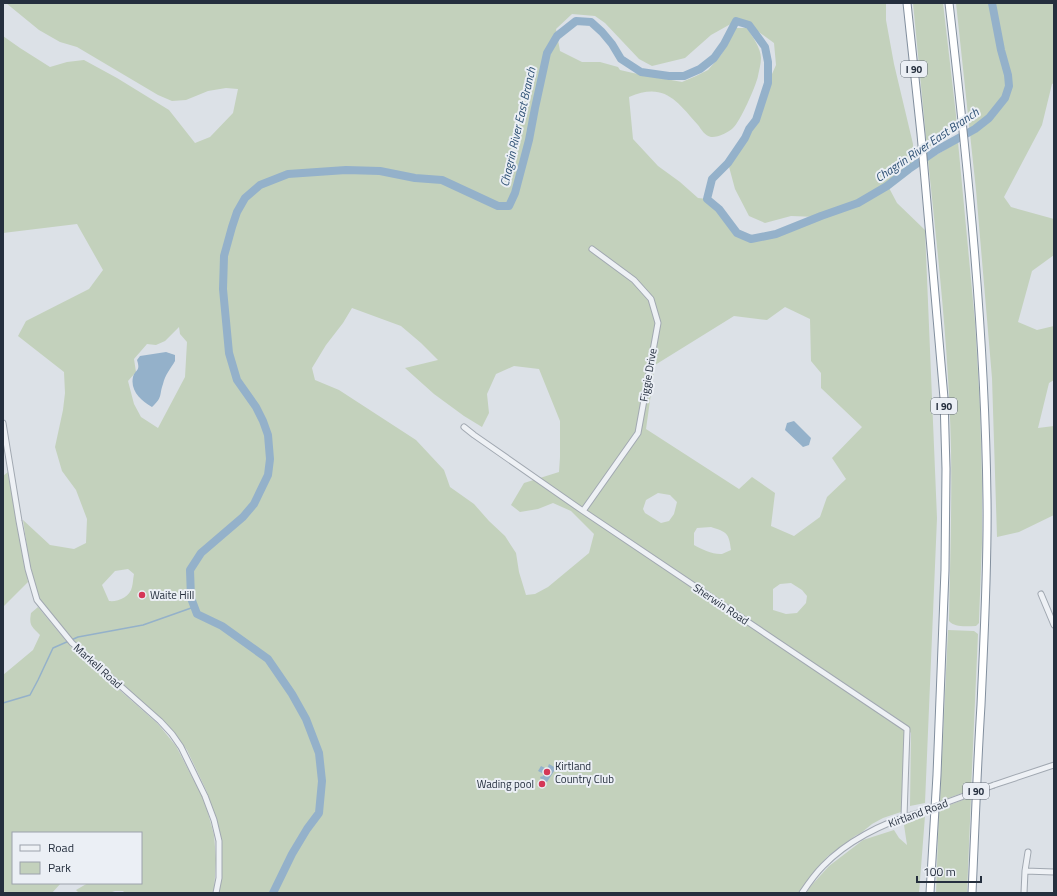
<svg xmlns="http://www.w3.org/2000/svg" width="1057" height="896" font-family="'Titillium Web',sans-serif">
<style>
.green{fill:#c3d1bc;fill-rule:evenodd}
.water{fill:#94b1ca}
.lines{fill:none;stroke-linecap:round;stroke-linejoin:round}
.stream{stroke:#94b1ca;stroke-width:1.5}
.river{stroke:#94b1ca;stroke-width:8}
.minor-casing{stroke:#a1a8b1;stroke-width:7}
.highway-casing{stroke:#828f9e;stroke-width:9}
.minor{stroke:#eef1f5;stroke-width:5}
.highway{stroke:#fff;stroke-width:7}
.minor-bridge-casing{stroke:#a1a8b1;stroke-width:7;stroke-linecap:butt}
.minor-bridge{stroke:#eef1f5;stroke-width:5}
.poi-dot{fill:#d53757;stroke:#ebeff5;stroke-width:1.5}
.labels{text-anchor:middle;stroke-width:4;stroke-linejoin:round;paint-order:stroke}
.shield{fill:#ebeff5;stroke:#606975;stroke-width:1}
.shield-label{font-size:10px;font-weight:bold;fill:#252f3e}
.street-label{font-size:11px;fill:#252f3e;stroke:#ebeff5}
.poi-label{font-size:11px;fill:#252f3e;stroke:#ebeff5;text-anchor:start}
.water-label{font-size:12px;font-style:italic;fill:#2d5074;stroke:#ebeff5}
</style>
<rect width="100%" height="100%" fill="#dce1e7"/>
<path class="green" d="M6,3H886V20L894,64L913,144V166L888,186L897,203L925,230L937,518L925,803L910,806L911,733L898,719L772,635L633,546L905,730L901,812L883,818L872,824L861,833L855,836L828,856L813,873L799,893H218L219,831L207,792L187,750L175,734L75,642L39,598L30,568L23,520L50,545L74,549L86,543L87,519L76,490L62,471L55,447L63,410L65,393L64,372L18,336L26,321L89,289L103,270L77,224L3,233V36L20,48L50,67L67,62L84,60L117,78L169,110L195,143L210,137L233,113L238,89L226,88L208,91L186,100L172,101L158,95L77,47L60,42L39,30ZM572,14L595,16L605,23L639,59L652,66L685,58L711,35L736,21L749,25L774,43L776,65L768,83L756,120L749,129L745,138L728,163L735,189L749,216L765,223L791,216L817,217L776,234L751,239L737,233L719,209L707,199L698,198L680,182L658,166L633,139L629,97C664,82 676,100 698,125C701,129 705,136 711,137C717,138 729,132 733,128C740,122 756,86 758,76C759,70 761,64 761,58C761,48 752,36 747,28H736L721,55L708,70L696,76L682,82L633,73L620,70L618,67L600,62H582L560,51L556,29ZM785,307L810,319L811,361L821,373V388L862,427L832,458L846,479L827,497L820,517L794,536L771,526L775,493L752,477L739,489L646,429L655,365L734,316L767,320ZM352,308L401,326L421,343L438,360L405,368L434,394L464,416L482,427L489,413L487,394L496,374L514,366L539,369L560,421V457L559,472L524,483L511,505L520,512L538,509L553,503L571,511L594,534L589,553L548,587L535,594L526,595L519,572L516,553L505,536L489,521L474,504L450,487L444,470L416,440L339,390L315,380L312,368L326,345L343,323ZM179,327L180,334L187,342L185,377L158,428L141,417L134,404L128,381L136,372L134,359L147,344L156,345L165,341ZM658,493L670,495L677,502L674,514L669,521L661,523L645,513L643,509L646,500ZM711,527C727,532 729,533 731,550C728,551 725,553 722,554C714,555 701,549 694,545V533L697,528ZM128,569L134,574C133,579 133,583 132,587C130,597 118,602 109,601L102,585L115,571ZM791,583L802,590L807,596L806,603L797,613L786,614L773,610V589L780,584Z
M913,3H943L956,115L957,131L927,148Z
M956,3H1054V83L1052,84L1042,125L1004,197L1011,207L1054,219V255L1032,271L1018,322L1037,330L1054,326V380L1049,383L1038,428L1054,426V515L1019,532L997,537L992,378L976,190Z
M958,142L975,322L980,407L982,482V543L979,620V623L976,626C967,626 955,628 949,621C950,564 952,506 951,449C949,352 938,256 928,160Z
M8,472L28,582L3,607V476Z
M38,607L71,647L158,724L176,746L205,802L214,835L216,859L214,893H125L123,891H115L109,893H79L76,890L88,883H141V833H13V883H61L52,893H3V675L33,650L40,635C31,626 29,625 31,613Z
M948,630L974,631L978,634L972,769L971,790L940,801Z
M971,797L967,893H936L939,809Z
M925,816L919,893H806L810,887L829,866L863,840L894,830L899,838L907,845L904,825Z"/>
<path class="water" d="M166,352L175,355V361C171,368 165,375 163,384C159,395 163,397 152,407C141,401 130,391 133,377C135,369 141,372 137,360L140,356Z
M794,421L811,438L809,445L803,447L785,430L787,423Z
M549,764L556,768L547,782L540,778L541,776L542,777L544,774L538,771L541,766L547,769Z"/>
<g class="lines">
<path class="stream" d="M3,703L30,695L38,680L53,648L78,637L143,625L194,607"/>
<path class="river" d="M273,893L292,854L307,829L319,813L322,781L319,753L306,719L292,694L268,659L222,626L197,614L191,598L190,570L201,553L243,517L254,504L268,475L270,459L268,435L263,421L256,407L237,380L229,353L223,289L224,256L232,227L237,212L245,198L260,185L288,174L346,170L380,171L415,178L442,180L498,206H509L515,193L529,140L535,108L547,53L557,36L576,21L591,22L602,32L612,44L621,59L641,72L669,76H684L700,69L714,58L724,44L736,21L749,25L765,47L768,62V83L756,120L749,129L745,138L728,163L712,179L707,199L719,209L737,233L751,239L776,234L821,216L858,203L887,186L909,169L937,150L975,129L989,118L1005,98L1009,86L1008,75L1001,50L992,3"/>
<g class="minor-casing">
<path id="minor" d="M3,423L19,521L28,569L37,600L72,643L160,721L172,734L181,747L205,796L214,820L219,841V878L216,893
M464,427L474,435L583,511L907,729L904,817
M583,511L638,433L658,323L651,299L634,280L592,249
M1041,594L1054,625
M994,785L1054,765
M1025,871L1054,872
M802,893C808,884 815,874 823,866C846,842 882,823 915,814
M1024,893L1025,871L1028,852"/>
</g>
<g class="highway-casing">
<path id="highway" d="M907,3L921,134L944,398L946,469L945,570L937,775L930,893
M949,3C968,168 985,333 987,499C988,568 984,636 981,705C977,768 975,830 972,893"/>
</g>
<use href="#minor" class="minor"/>
<use href="#highway" class="highway"/>
<g class="minor-bridge-casing">
<path id="minor-bridge" d="M915,814L994,785"/>
</g>
<use href="#minor-bridge" class="minor-bridge"/>
</g>
<g class="poi-dot">
<circle cx="142" cy="595" r="4"/>
<circle cx="547" cy="772" r="4"/>
<circle cx="542" cy="784" r="4"/>
</g>
<g class="labels">
<g class="shield">
<rect x="901" y="61" width="26" height="16" rx="3"/>
<rect x="931" y="398" width="26" height="16" rx="3"/>
<rect x="963" y="783" width="26" height="16" rx="3"/>
</g>
<g class="shield-label">
<text x="914" y="73">I 90</text>
<text x="944" y="410">I 90</text>
<text x="976" y="795">I 90</text>
</g>
<g class="street-label">
<text transform="translate(648 375) rotate(-80)" y="4">Figgie Drive</text>
<text transform="translate(721 604) rotate(34)" y="4">Sherwin Road</text>
<text transform="translate(98 666) rotate(42)" y="4">Markell Road</text>
<text transform="translate(918 813) rotate(-20)" y="4">Kirtland Road</text>
</g>
<g class="poi-label">
<text x="150" y="599">Waite Hill</text>
<text x="555" y="770">Kirtland<tspan x="555" dy="13">Country Club</tspan></text>
<text x="534" y="788" text-anchor="end">Wading pool</text>
</g>
<g class="water-label">
<text transform="translate(518 127) rotate(-77)" y="4">Chagrin River East Branch</text>
<text transform="translate(927 145) rotate(-34)" y="4">Chagrin River East Branch</text>
</g>
</g>
<rect width="1057" height="896" fill="none" stroke="#252f3e" stroke-width="8"/>
<rect x="12" y="832" width="130" height="52" fill="#ebeff5" stroke="#9ca2ac"/>
<rect x="20" y="845" width="20" height="6" fill="#eef1f5" stroke="#9ca2ac"/>
<text x="48" y="852" font-size="12" fill="#252f3e">Road</text>
<rect x="20" y="862" width="20" height="12" fill="#c3d1bc" stroke="#9ca2ac"/>
<text x="48" y="872" font-size="12" fill="#252f3e">Park</text>
<path d="M917 876v6h64v-6" fill="none" stroke="#252f3e" stroke-width="2"/>
<text x="923" y="876" font-size="12" fill="#252f3e" stroke="#ebeff5" stroke-width="3" paint-order="stroke">100 m</text>
</svg>
